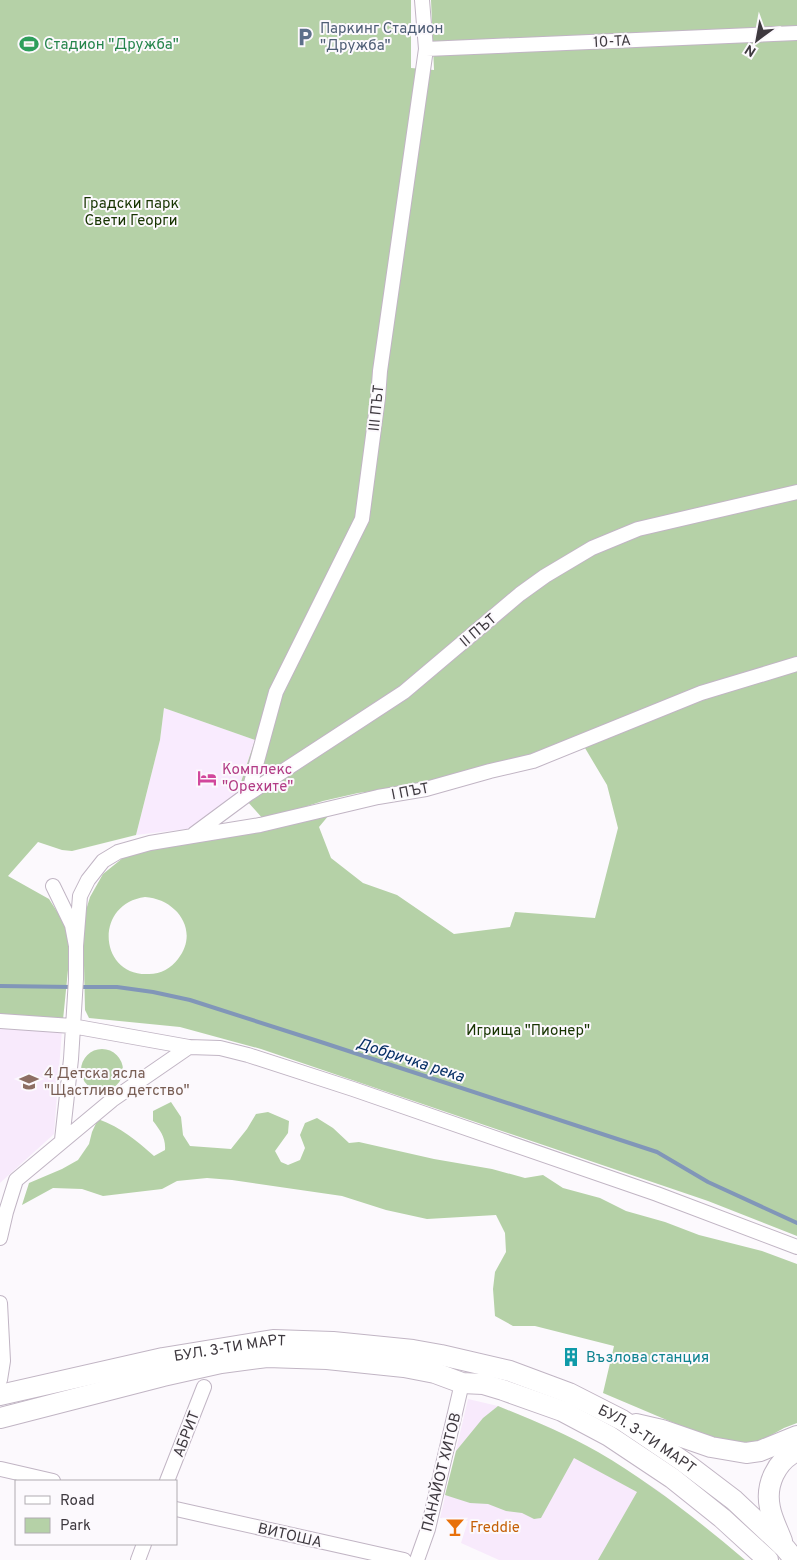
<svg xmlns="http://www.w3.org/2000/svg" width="797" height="1560" font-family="Overpass,sans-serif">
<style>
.commercial{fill:#f9ebfe}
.built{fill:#f8eafc}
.green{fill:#b5d1a7;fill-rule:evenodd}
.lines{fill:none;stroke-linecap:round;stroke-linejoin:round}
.stream{stroke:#8196b8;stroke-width:4}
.minor-casing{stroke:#c1b5c4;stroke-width:16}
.secondary-casing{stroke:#c1b5c4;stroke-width:22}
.minor{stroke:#fff;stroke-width:14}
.secondary{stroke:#fff;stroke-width:20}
.labels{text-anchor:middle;stroke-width:4;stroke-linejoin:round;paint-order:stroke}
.service-label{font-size:15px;fill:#4e5e75;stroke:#fcf9fd;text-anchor:start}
.street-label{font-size:15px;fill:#3e393f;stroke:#fcf9fd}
.leisure-label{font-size:15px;fill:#27864d;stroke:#fcf9fd;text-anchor:start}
.park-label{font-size:15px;fill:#173401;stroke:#fcf9fd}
.hotel-label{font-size:15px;fill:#b23c85;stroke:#fcf9fd;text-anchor:start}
.education-label{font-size:15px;fill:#785e54;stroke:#fcf9fd;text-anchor:start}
.culture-label{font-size:15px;fill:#0d838f;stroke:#fcf9fd;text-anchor:start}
.food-label{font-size:15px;fill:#c56008;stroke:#fcf9fd;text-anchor:start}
.water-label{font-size:16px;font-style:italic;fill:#052e64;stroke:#fcf9fd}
</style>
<rect width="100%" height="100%" fill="#fcf9fd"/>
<path class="commercial" d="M164,708L255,740L238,791L232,799L195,828L136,835L160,740Z"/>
<path class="built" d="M0,1027L62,1030L54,1134L0,1183Z
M468,1399L498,1406L551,1428L599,1453L659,1491L745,1560H499L461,1543L468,1521L440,1518Z"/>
<path class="green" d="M0,0H411V68L434,70L431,0H797V1236L708,1201L261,1049L180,1027L89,1018L85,1010L83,920L90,897L103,874L124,857L155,845L329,815L319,827L331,858L363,883L397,895L454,934L510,927L515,912L595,918L618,828L607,785L585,748L581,734L543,751L436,780L382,790L358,793L323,801L264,820L238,791L255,740L164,708L160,740L136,835L72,851L62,850L38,842L8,876L49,899L65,924L70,950L62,1030L0,1027ZM145,897C177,899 200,931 178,959C171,968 161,974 149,974C99,977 93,904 145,897Z
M81 1070a21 21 0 1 1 42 0a21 21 0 1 1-42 0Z
M171,1102L181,1117L183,1135L190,1146L231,1149L247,1129L256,1114L268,1112L289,1121L288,1133L275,1151L281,1162L288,1165L300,1160L305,1148L300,1135L305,1123L317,1118L333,1128L349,1143L359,1142L434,1159L492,1169L525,1178L543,1175L563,1188L600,1198L626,1211L665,1222L699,1235L762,1251L797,1264V1423L784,1428L759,1442L746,1444L714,1440L603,1393L614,1346L535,1326H513L495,1316L493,1289L495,1272L506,1252L505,1233L496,1215L427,1219L386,1210L342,1196L232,1180L207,1178L177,1181L162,1189L103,1196L82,1189L53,1188L22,1205L29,1183L62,1169L78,1160L89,1144L92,1132L98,1119C122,1128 136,1140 154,1156L165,1150C166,1138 160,1130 153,1121V1111Z
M498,1406C532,1420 566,1434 598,1452C651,1483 699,1521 745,1560H598L637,1492L574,1458L541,1518L534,1519L522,1513L506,1511L488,1504L470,1503L445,1495L456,1451L483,1418Z"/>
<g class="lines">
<path class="stream" d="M0,986L72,987
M79,987H117L153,992L190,1000L324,1043L657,1152L708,1182L797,1223"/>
<g class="minor-casing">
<path id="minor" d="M426,49L797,33
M248,794L276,692L362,519L378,398L380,371L426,49L422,0
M194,834L248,794L404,692L520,594L545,576L592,548L638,529L797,492
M53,886L72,925L76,946V979L71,1059L62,1140
M76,946L80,896L88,880L103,861L118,852L150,843L260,825L378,797L426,789L490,771L533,761L701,693L797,664
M0,1021L72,1026L189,1047L220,1048L248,1055L353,1089L657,1194L797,1247
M0,1238L6,1212L16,1180L112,1100L189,1047
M0,1303L3,1361L0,1380
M1,1469L53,1481
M167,1481L204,1387
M176,1509L404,1560
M138,1560L144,1544
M417,1560L428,1529L462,1383"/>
</g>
<g class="secondary-casing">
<g id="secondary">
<path id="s1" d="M0,1395L163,1358L273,1340L333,1342L413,1350L441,1355L510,1371L569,1393L622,1420L684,1462L734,1500L785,1548L795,1560"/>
<path d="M0,1418L163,1376L221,1363L267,1357L327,1359L404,1367L435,1373L462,1383L483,1384L503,1390L562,1411L609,1436L672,1478L722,1518L768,1560"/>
<path d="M636,1424L662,1430L711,1447L746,1453L760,1451L797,1436"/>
<path d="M782,1541C778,1530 772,1519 770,1508C765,1485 776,1461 797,1451"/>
</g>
</g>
<use href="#minor" class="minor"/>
<use href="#secondary" class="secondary"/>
</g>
<defs>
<g id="parking-bare" transform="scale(1.5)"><path d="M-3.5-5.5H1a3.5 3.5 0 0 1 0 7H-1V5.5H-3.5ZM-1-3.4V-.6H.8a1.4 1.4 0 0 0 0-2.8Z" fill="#5c6f8a" stroke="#fcf9fd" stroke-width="2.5" paint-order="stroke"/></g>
<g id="stadium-bare" transform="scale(1.5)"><path d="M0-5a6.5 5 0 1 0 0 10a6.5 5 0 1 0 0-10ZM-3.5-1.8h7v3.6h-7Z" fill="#2e9e5b" stroke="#fcf9fd" stroke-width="2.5" paint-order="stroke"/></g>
<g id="hotel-bare" transform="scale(1.5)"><path d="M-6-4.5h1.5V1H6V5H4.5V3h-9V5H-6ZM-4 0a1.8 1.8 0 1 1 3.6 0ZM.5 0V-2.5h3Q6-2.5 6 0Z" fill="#d1479c" stroke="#fcf9fd" stroke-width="2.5" paint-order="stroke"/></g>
<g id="school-bare" transform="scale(1.5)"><path d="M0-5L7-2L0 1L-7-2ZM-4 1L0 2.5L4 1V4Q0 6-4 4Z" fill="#8d6e63" stroke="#fcf9fd" stroke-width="2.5" paint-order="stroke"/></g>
<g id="building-bare" transform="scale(1.5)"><path d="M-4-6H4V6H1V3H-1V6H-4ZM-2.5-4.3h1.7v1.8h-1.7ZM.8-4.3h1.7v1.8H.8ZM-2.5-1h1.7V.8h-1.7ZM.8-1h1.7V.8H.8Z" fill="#0f9aa8" stroke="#fcf9fd" stroke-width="2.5" paint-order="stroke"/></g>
<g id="bar-bare" transform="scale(1.5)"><path d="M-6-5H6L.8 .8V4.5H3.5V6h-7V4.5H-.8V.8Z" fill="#e8710a" stroke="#fcf9fd" stroke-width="2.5" paint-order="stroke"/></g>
</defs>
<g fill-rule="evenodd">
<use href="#parking-bare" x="305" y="37"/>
<use href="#stadium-bare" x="29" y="44"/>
<use href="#hotel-bare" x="207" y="778"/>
<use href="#school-bare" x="29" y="1082"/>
<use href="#building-bare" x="571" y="1357"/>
<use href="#bar-bare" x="455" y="1527"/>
</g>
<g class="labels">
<g class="service-label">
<text x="320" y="33">Паркинг Стадион<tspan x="320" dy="17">"Дружба"</tspan></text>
</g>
<g class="street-label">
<text transform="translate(612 41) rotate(-3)" y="5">10-ТА</text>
<text transform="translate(376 408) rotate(-84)" y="5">ІІІ ПЪТ</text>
<text transform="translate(478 630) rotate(-40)" y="5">ІІ ПЪТ</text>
<text transform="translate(410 791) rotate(-11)" y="5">І ПЪТ</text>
<text dy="5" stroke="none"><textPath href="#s1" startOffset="235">БУЛ. 3-ТИ МАРТ</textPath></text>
<text transform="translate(186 1434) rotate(-69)" y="5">АБРИТ</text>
<text dy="5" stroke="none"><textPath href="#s1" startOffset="672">БУЛ. 3-ТИ МАРТ</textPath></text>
<text transform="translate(441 1472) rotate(-76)" y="5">ПАНАЙОТ ХИТОВ</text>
<text transform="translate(290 1535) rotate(13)" y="5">ВИТОША</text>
</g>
<g class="leisure-label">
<text x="44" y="49">Стадион "Дружба"</text>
</g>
<g class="park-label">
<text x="131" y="208">Градски парк<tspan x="131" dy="17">Свети Георги</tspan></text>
<text x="528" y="1035">Игрища "Пионер"</text>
</g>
<g class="hotel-label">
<text x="222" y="774">Комплекс<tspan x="222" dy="17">"Орехите"</tspan></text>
</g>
<g class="education-label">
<text x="44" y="1078">4 Детска ясла<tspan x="44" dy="17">"Щастливо детство"</tspan></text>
</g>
<g class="culture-label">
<text x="586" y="1362">Възлова станция</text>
</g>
<g class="food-label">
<text x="470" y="1532">Freddie</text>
</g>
<g class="water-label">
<text transform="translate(411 1059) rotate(18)" y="6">Добричка река</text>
</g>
</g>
<rect x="15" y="1480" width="162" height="65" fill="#fcf9fd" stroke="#b0acb1"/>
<rect x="25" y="1496" width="25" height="8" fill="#ffffff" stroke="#b0acb1"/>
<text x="60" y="1505" font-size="15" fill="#3e393f">Road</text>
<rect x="25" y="1518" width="25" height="15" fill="#b5d1a7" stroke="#b0acb1"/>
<text x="60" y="1530" font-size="15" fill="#3e393f">Park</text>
<g transform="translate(757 40) rotate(212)" stroke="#fcf9fd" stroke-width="4" paint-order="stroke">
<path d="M0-4L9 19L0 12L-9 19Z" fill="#3e393f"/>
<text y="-8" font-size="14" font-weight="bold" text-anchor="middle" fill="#3e393f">N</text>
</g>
</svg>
